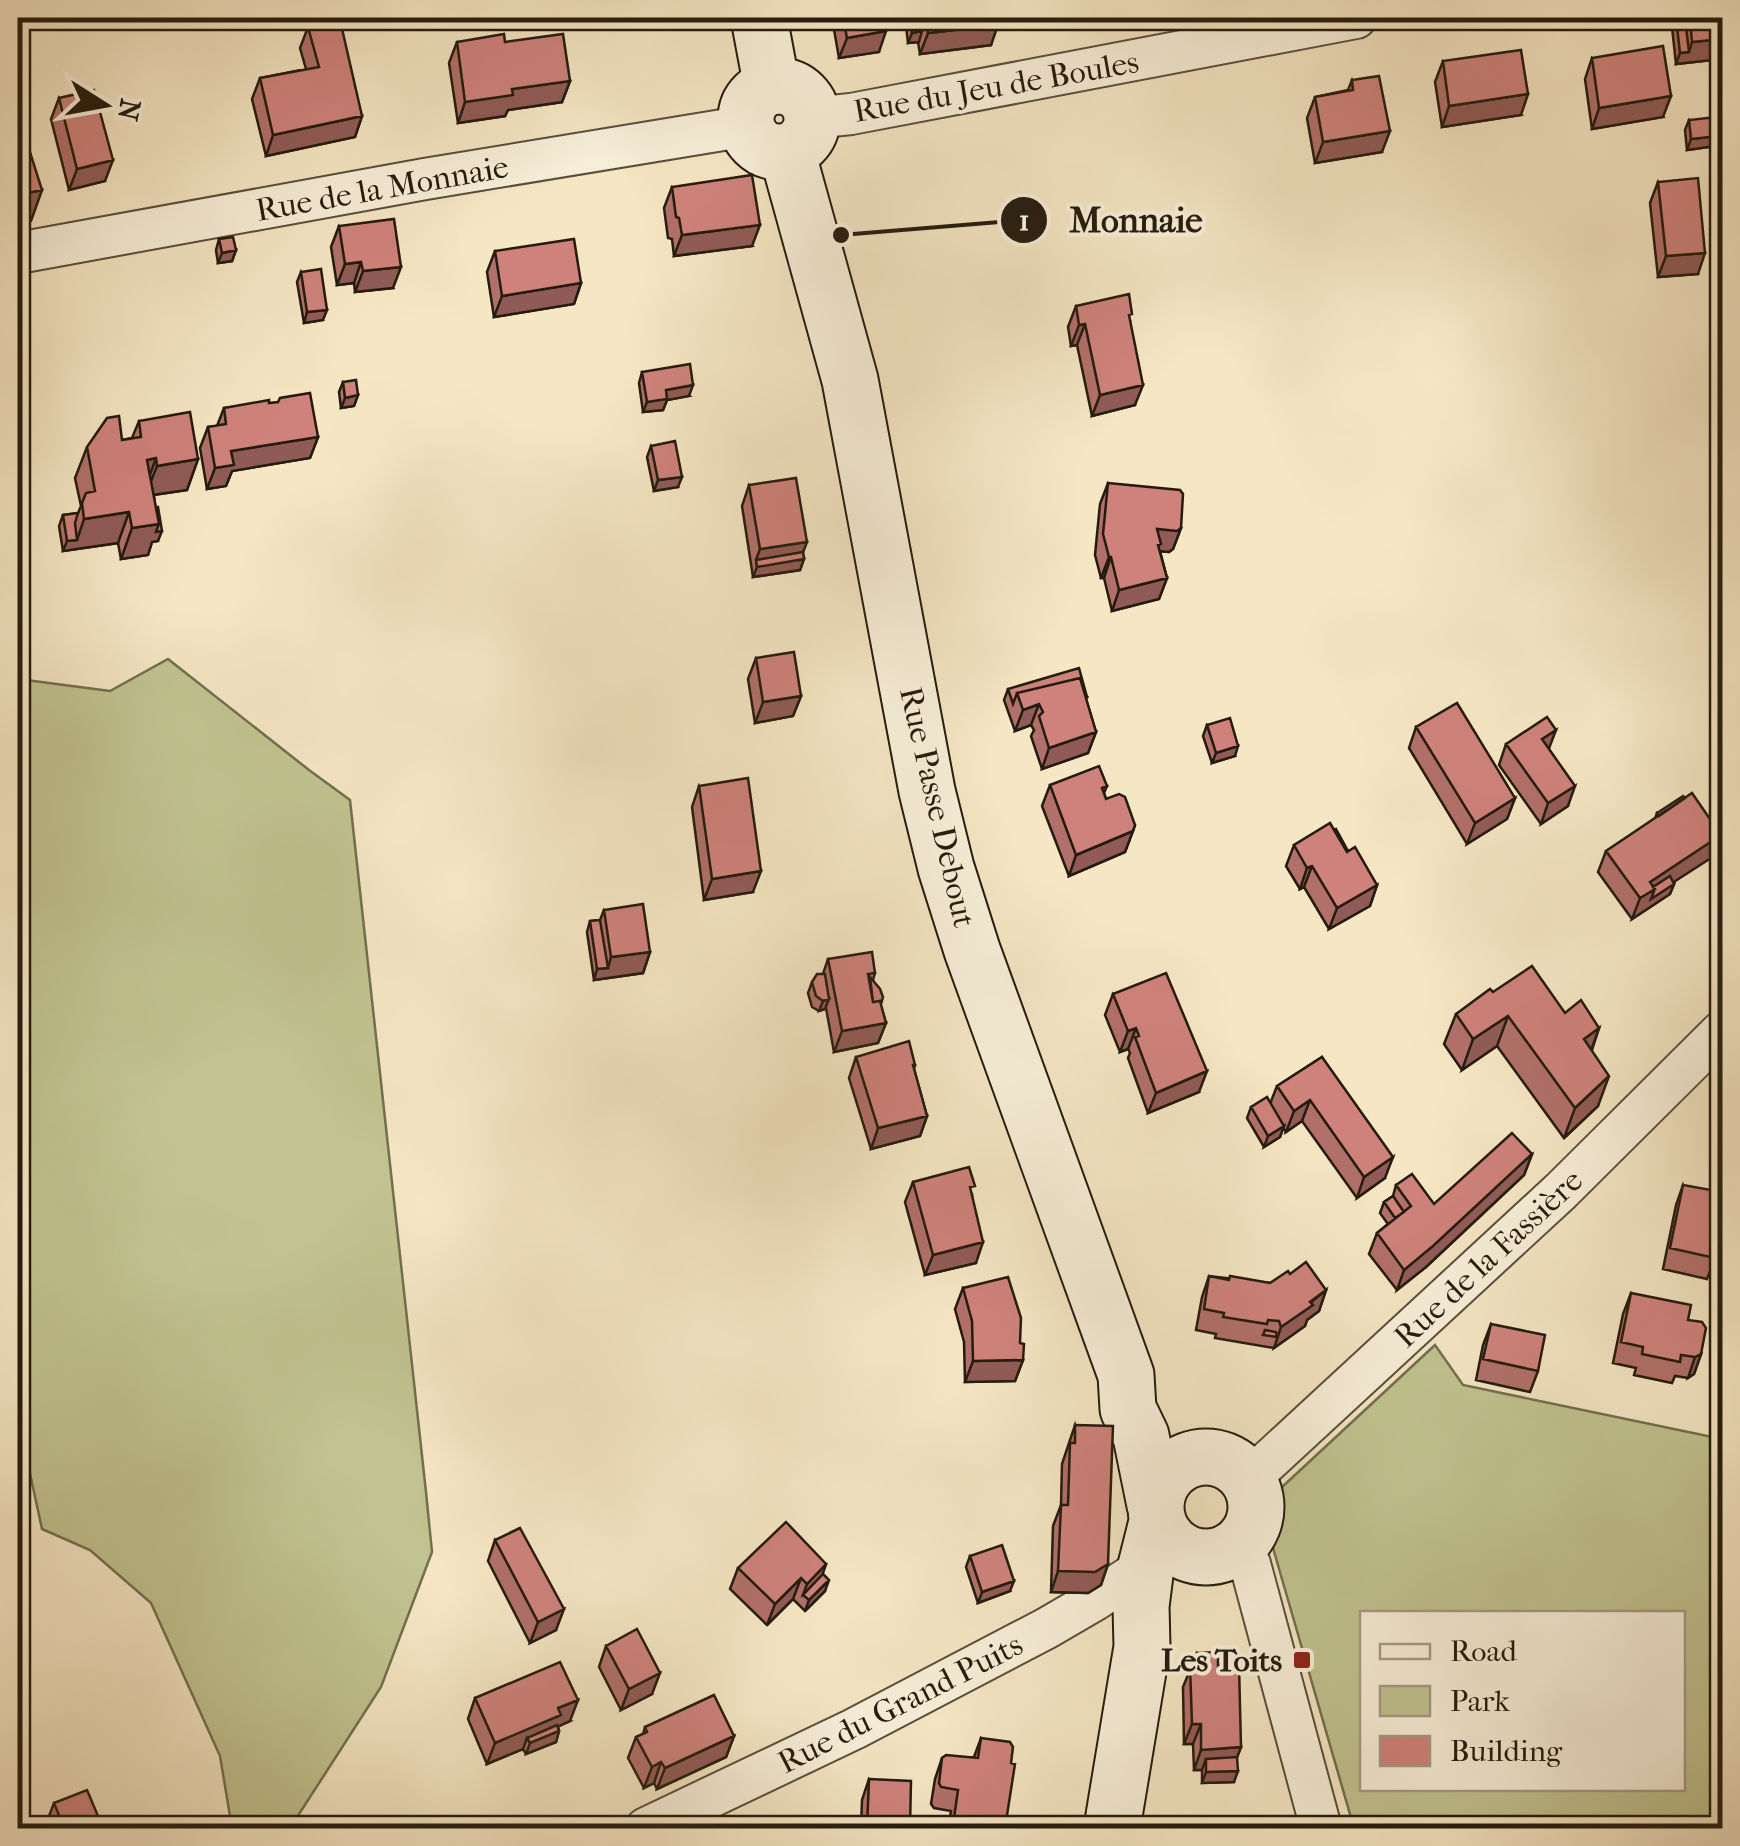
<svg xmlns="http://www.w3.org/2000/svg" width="1740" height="1846" font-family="'IM FELL French Canon',serif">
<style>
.green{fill:#c1c390;stroke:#736f4f;stroke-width:2.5;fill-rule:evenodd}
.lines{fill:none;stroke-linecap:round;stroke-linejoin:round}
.minor-casing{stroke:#594e3c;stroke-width:44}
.secondary-casing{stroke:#251b0e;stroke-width:59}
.minor{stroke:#f8efd9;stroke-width:40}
.secondary{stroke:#f8efd9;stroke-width:55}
.wall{fill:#b1706a;stroke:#251b0e;stroke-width:2.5}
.shaded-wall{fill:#905b56;stroke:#251b0e;stroke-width:2.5}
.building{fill:#ce827b;stroke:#251b0e;stroke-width:2.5}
.poi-dot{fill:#8f2418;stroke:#f8efd9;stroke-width:4}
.labels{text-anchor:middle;stroke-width:8;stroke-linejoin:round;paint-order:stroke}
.street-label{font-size:32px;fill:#251b0e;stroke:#f8efd9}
.poi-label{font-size:32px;font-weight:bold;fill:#251b0e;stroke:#f8efd9;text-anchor:end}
.leader{fill:none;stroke:#251b0e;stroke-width:4}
.callout-dot{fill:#251b0e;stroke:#f8efd9;stroke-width:4}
.mark-label{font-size:30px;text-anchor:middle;font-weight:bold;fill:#fff}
.callout-label{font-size:35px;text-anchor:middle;font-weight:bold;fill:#251b0e;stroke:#f8efd9;stroke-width:8;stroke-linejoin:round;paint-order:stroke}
</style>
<rect width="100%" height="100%" fill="#f5e6c4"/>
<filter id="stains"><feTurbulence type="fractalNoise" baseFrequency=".002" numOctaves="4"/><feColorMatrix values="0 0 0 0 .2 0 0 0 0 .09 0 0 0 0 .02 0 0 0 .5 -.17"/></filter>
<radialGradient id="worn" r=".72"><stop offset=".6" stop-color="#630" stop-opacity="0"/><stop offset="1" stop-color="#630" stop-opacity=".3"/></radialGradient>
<path class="green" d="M168,659L309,770L350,800L426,1492L432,1552L381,1687L292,1825L230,1816L220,1756L151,1603L90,1550L42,1529L26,1455L18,1450V679L110,691Z
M1435,1345L1463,1385L1722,1439V1828H1354L1269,1534L1281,1488ZM1362,1614H1682V1788H1362Z"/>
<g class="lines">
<g class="minor-casing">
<path id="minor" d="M812,118L851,114L1356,18
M18,253L425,179L747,126
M1248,1480L1561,1191L1722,1031
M1235,1547L1250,1564L1321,1828
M646,1828L854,1729L1047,1628L1095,1600L1146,1566"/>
</g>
<g class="secondary-casing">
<path id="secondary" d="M759,18L772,87
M746 119a33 33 0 1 1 66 0a33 33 0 1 1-66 0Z
M787,152L850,380L927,791L946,868L972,950L1126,1375L1128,1409L1141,1436L1155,1505
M1156 1507a50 50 0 1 1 100 0a50 50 0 1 1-100 0Z
M1112,1828L1142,1647L1141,1606L1146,1566L1157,1522"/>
</g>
<use href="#minor" class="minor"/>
<use href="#secondary" class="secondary"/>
</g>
<path class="wall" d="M832,18H884L879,52L839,58Z
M905,18H998L991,45L920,54L918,42L908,43Z
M1671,18H1722V59L1676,64Z
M308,27L362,116L355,137L266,156L252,99L260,78L306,69L300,48Z
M457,42H505L570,81L562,102L508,110L505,116L458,123L449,63Z
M1592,58L1663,117L1592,129L1585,79Z
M1443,61L1521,115L1442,127L1435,82Z
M1352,80L1382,152L1315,163L1307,118L1315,97L1348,90Z
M59,98L105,181L69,190L51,119Z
M1689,120L1715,146L1687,150L1685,130Z
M1721,164H1722V230L1718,231L1712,179L1716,168H1719Z
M1658,182L1698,274L1658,277L1650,203Z
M672,187L752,246L674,256L672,239L668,238L664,208Z
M339,226L393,288L355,292L354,283L337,285L331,247Z
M219,239L236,250L232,261L218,263L216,250Z
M495,251L581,283L574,304L494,317L487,272Z
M301,272L323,320L304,323L297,282Z
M1076,306L1130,321L1135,405L1092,416L1077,345L1071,346L1068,327Z
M642,372L689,396L667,400L663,410L643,412L639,383Z
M343,382L358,395L354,406L341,408L339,392Z
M269,403L318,437L310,458L232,471L226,486L207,489L200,448L208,427L217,426L224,408Z
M139,421L198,459L187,490L154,495L158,541L152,542L148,555L121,559L118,543L63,551L59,526L63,515L78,513L81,506L75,478L87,447L132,438Z
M651,446L678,487L654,491L647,457Z
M1108,483L1181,528L1173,549L1169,552L1160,551L1167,578L1159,599L1112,611L1104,578H1101L1095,555L1100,504Z
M749,485L803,553L804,559L800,570L753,577L742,506Z
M756,658L801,696L793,716L755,723L748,679Z
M1008,689L1087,697L1086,699L1096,732L1088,753L1042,769L1031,736L1034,730L1031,725L1015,731L1004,700Z
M1207,725L1235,756L1212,763L1203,736Z
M1416,727L1515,798L1507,819L1467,844L1409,748Z
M1506,744L1549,749L1568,806L1541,824L1499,765Z
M1050,785L1107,786L1104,793L1106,799L1135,825L1125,852L1069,876L1042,806Z
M699,786L753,892L704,900L692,807Z
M1657,813L1714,856L1673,882L1674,884L1670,894L1632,919L1598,872L1606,851L1655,819Z
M1294,845L1348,851L1377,885L1370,906L1329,929L1304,887L1300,889L1286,866Z
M604,910L650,952L643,973L594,980L587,932L590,921L600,920Z
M828,959L875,973L873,980L886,1023L878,1043L834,1052L826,1008L825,1009L819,1011L812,1007L808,993L812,982L823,974Z
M1493,992L1565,1013L1599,1028L1592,1050L1598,1106L1564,1138L1497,1046L1462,1070L1444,1044L1456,1014Z
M1113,994L1199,1092L1148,1113L1128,1058L1130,1053L1128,1049L1120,1052L1105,1015Z
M856,1057L915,1065L914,1069L927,1116L920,1136L871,1149L849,1078Z
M1322,1057L1385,1178L1357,1198L1302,1121L1286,1132L1283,1128L1280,1137L1264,1147L1247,1118L1251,1107L1270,1104L1277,1086Z
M1532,1154L1524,1175L1426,1267L1397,1290L1369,1254L1377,1233L1388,1224L1380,1213L1384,1202L1393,1196L1396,1185L1434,1204Z
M913,1182L972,1194L976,1263L925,1275L905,1202Z
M1683,1185L1715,1258L1707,1279L1663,1269L1676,1205Z
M1290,1274L1326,1290L1319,1311L1307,1320L1305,1326L1274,1348L1215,1338L1216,1334L1196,1330L1202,1297L1209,1276L1270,1283Z
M963,1288L1020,1343L1023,1360L1015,1381L965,1382L964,1342L955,1309Z
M1631,1293L1688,1320L1701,1354L1694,1374L1688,1378L1675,1376L1672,1383L1634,1375L1636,1368L1613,1363L1623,1314Z
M1491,1324L1538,1371L1530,1392L1476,1380L1483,1345Z
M1075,1425L1108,1564L1101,1585L1088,1593L1051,1592L1053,1526L1061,1505L1062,1464Z
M495,1540L556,1630L530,1643L488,1561Z
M970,1556L1010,1591L978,1603L966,1567Z
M826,1564L822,1574L825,1591L805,1611L793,1599L767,1625L730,1589L738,1568Z
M606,1646L652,1694L621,1710L599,1667Z
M1197,1653L1218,1663L1241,1747L1237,1757L1234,1782L1202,1783V1770H1194L1193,1744H1184L1183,1687Z
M475,1698L570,1721L558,1726L559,1731L556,1742L526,1754L523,1749L487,1764L468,1719Z
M645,1727L734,1736L726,1757L657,1789L654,1783L644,1788L628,1758L636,1737L643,1734Z
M981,1738L1011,1763L1005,1828H948L951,1811L934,1808L931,1804L935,1779L942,1758L974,1757Z
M869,1779L910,1828H861L862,1800Z
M54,1803L103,1828H48L46,1824Z"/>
<path class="shaded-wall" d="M998,25L991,45L920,54L928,33Z
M886,31L879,52L839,58L847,38Z
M922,31L919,42L908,43L912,33Z
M1722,39V59L1676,64L1680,53L1689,52L1692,42Z
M570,81L562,102L508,110L505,116L458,123L465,102L512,89Z
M1528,94L1521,115L1442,127L1449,106Z
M1671,96L1663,117L1592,129L1599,108Z
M362,116L355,137L266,156L273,135Z
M1390,131L1382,152L1315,163L1323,142Z
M1719,136L1715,146L1687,150L1691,139Z
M113,160L105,181L69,190L77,169Z
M42,190L31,221L18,224V195Z
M760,225L752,246L674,256L682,235Z
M236,250L232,261L218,263L222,253Z
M1705,253L1698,274L1658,277L1666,256Z
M361,262L354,283L337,285L345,264Z
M401,267L393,288L355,292L363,271Z
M581,283L574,304L494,317L502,296Z
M327,310L323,320L304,323L307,312Z
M1085,324L1077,345L1071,346L1079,325Z
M693,385L689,396L667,400L663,410L643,412L647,402L666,390Z
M1143,385L1135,405L1092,416L1100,395Z
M358,395L354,406L341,408L345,398Z
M318,437L310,458L232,471L226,486L207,489L215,468L231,451Z
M156,458L145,489L147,460Z
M198,459L187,490L145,496L157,466Z
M682,477L678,487L654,491L658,480Z
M129,512L118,543L63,551L67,541L77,540L84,519Z
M159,524L162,531L158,541L152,542L148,555L121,559L132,528Z
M1181,528L1173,549L1169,552L1159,551L1157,529Z
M807,542L800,560L804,559L800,570L753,577L757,567L756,560L760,549Z
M1109,557H1111L1104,578H1101Z
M1167,578L1159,599L1112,611L1119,590Z
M801,696L793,716L755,723L763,702Z
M1039,704L1031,725L1015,731L1023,710Z
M1556,730L1548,751L1542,739Z
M1096,732L1088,753L1042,769L1049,748Z
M1238,746L1235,756L1212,763L1216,753Z
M1575,786L1568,806L1541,824L1548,803Z
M1515,798L1507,819L1467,844L1475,823Z
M1133,831L1125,852L1069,876L1076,855Z
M1721,835L1714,856L1652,896L1674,884L1670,894L1632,919L1640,898L1650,882Z
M1312,866L1304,887L1300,889L1307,868Z
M761,871L753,892L704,900L712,879Z
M1377,885L1370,906L1329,929L1337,908Z
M650,952L643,973L594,980L597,969L608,968L611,957Z
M829,999L825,1009L819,1011L823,1001Z
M1508,1016L1497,1046L1462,1070L1473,1039Z
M886,1023L878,1043L834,1052L842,1031Z
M1136,1028L1128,1049L1120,1052L1128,1031Z
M1599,1028L1588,1059L1584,1039Z
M1207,1071L1199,1092L1148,1113L1156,1093Z
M1609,1076L1598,1106L1564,1138L1575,1108Z
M1310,1100L1302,1121L1286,1132L1294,1111Z
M927,1116L920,1136L871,1149L878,1128Z
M1284,1126L1280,1137L1264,1147L1268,1136Z
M1532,1154L1524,1175L1426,1267L1397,1290L1404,1270Z
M1393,1157L1385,1178L1357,1198L1364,1177Z
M983,1242L976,1263L925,1275L933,1255Z
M1326,1290L1319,1311L1307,1320L1305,1326L1274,1348L1281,1327Z
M1701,1354L1694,1374L1688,1378L1695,1357Z
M1023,1360L1015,1381L965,1382L973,1361Z
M826,1564L819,1585L803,1595L807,1584Z
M1108,1564L1101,1585L1088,1593L1051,1592L1058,1571Z
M801,1578L793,1599L767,1625L775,1604Z
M829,1580L825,1591L805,1611L809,1600Z
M1014,1581L1010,1591L978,1603L982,1592Z
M564,1609L556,1630L530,1643L538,1622Z
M660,1673L652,1694L621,1710L629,1689Z
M578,1700L570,1721L557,1727L559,1731L556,1742L526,1754L530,1743L527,1738L523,1749L487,1764L495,1743L558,1708Z
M1192,1724H1201L1193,1744H1184Z
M734,1736L726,1757L657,1789L665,1768Z
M1241,1747L1233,1768L1206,1759L1202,1770H1194L1201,1750Z
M661,1762L654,1783L644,1788L652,1767Z
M1238,1771L1234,1782L1202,1783L1206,1772Z"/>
<path class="building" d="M843,18H884L886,31L847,38Z
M910,18H920L922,31L912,33Z
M926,18H998V25L928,33Z
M1676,18H1685L1689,52L1680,53Z
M1690,18H1722V39L1692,42Z
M340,20L362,116L273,135L260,78L319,67L308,27Z
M504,34L505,42L563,34L570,81L512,89L513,95L465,102L457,42Z
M1663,46L1671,96L1599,108L1592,58Z
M1521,50L1528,94L1449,106L1443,61Z
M1379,76L1390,131L1323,142L1315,97L1353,90L1352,80Z
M94,90L113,160L77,169L59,98Z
M1716,117L1719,136L1691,139L1689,120Z
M20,144L22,152L29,149L42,190L18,195V145Z
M752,175L760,225L682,235L679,218L676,217L672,187Z
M1698,178L1705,253L1666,256L1658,182Z
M394,219L401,267L363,271L361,262L345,264L339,226Z
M233,237L236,250L222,253L219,239Z
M574,239L581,283L502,296L495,251Z
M321,269L327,310L307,312L301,272Z
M1129,294L1132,314L1129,315L1143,385L1100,395L1085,324L1079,325L1076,306Z
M690,364L693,385L666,390L667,399L647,402L642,372Z
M356,380L358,395L345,398L343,382Z
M310,393L318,437L231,451L234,465L215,468L208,427L226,424L224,408L269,400V403L278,402L280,398Z
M190,412L198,459L157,466L156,458L147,460L159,524L132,528L129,512L84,519L82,503L86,493L95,491L87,447L107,418L119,416L122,440L141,437L139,421Z
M675,441L682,477L658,480L651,446Z
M796,478L807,542L760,549L749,485Z
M1108,483L1180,490L1183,494L1181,528L1177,531L1157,529L1161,544L1158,545L1167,578L1119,590L1111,557H1109L1103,534Z
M156,507H158L162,531L156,532L159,524Z
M78,513L75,523L77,540L67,541L63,515Z
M803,552L804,559L757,567L756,560Z
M794,652L801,696L763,702L756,658Z
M1079,668L1087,697H1086L1080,678L1017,693L1013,704L1008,689Z
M1080,678L1096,732L1049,748L1039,716L1043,712L1039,704L1023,710L1017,693Z
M1457,703L1515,798L1475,823L1416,727Z
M1547,717L1556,730L1542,739L1575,786L1548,803L1506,744Z
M1230,718L1238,746L1216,753L1207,725Z
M1099,766L1107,786L1102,788L1106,799L1119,794L1125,797L1135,825L1133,831L1076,855L1050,785Z
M748,778L761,871L712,879L699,786Z
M1692,793L1721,835L1650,882L1655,889L1640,898L1606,851Z
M1683,796L1685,798L1659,816L1657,813Z
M1330,823L1347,852L1355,847L1377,885L1337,908L1312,866L1307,868L1294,845Z
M1336,829L1348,851L1347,852L1334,830Z
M1670,876L1674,884L1651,899L1655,889L1653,887Z
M643,904L650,952L611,957L604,910Z
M600,920L608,968L597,969L590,921Z
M872,952L875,973L868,974L873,1002L880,1001L886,1023L842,1031L828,959Z
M1532,966L1565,1013L1581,1000L1599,1028L1584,1039L1609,1076L1575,1108L1508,1016L1473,1039L1456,1014L1490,989L1493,992Z
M1166,973L1207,1071L1156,1093L1135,1037L1139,1036L1136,1028L1128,1031L1113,994Z
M817,974H825L829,999L823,1001L816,996L812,982Z
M870,977L880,989L883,997L881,1004L880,1001L873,1002Z
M909,1041L915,1065H913L927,1116L878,1128L856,1057Z
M1322,1057L1393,1157L1364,1177L1310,1100L1294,1111L1277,1086Z
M1267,1097L1284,1126L1268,1136L1251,1107Z
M1512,1133L1532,1154L1433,1246L1404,1270L1377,1233L1411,1206L1396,1185L1412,1174L1434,1204Z
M969,1167L975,1186L970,1187L983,1242L933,1255L913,1182Z
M1683,1185L1722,1192V1219L1715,1258L1670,1248Z
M1393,1196L1404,1212L1395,1218L1384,1202Z
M1306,1262L1326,1290L1310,1302L1313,1305L1281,1327L1279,1321L1268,1320L1267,1324L1223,1317L1224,1313L1204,1309L1209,1276L1229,1280L1230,1276L1270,1283L1288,1271L1290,1274Z
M1008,1277L1021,1318L1020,1343L1024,1344L1023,1360L973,1361L972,1321L963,1288Z
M1631,1293L1691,1305L1688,1320L1702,1322L1706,1328L1701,1354L1695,1357L1681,1355L1680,1362L1642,1354L1643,1347L1621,1342Z
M1491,1324L1545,1335L1538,1371L1483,1359Z
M1265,1330L1276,1332L1277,1337L1263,1335Z
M1075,1425L1113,1426L1108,1564L1095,1572L1058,1571L1061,1505H1068L1070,1443H1075Z
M786,1522L826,1564L807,1584L801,1578L775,1604L738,1568Z
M520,1528L564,1609L538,1622L495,1540Z
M1002,1545L1014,1581L982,1592L970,1556Z
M823,1574L829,1580L809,1600L803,1595Z
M637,1629L660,1673L629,1689L606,1646Z
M1218,1652V1666L1239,1665L1241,1747L1201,1750V1724H1192L1190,1666H1197V1653Z
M560,1662L578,1700L558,1708L561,1715L495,1743L475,1698Z
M714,1695L734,1736L665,1768L661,1762L652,1767L636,1737L647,1732L645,1727Z
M557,1725L559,1731L530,1743L527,1738Z
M981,1738L1010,1742L1013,1747L1011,1763L1015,1764L1005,1828H978L953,1825L958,1790L941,1787L939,1783L942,1758L946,1755L978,1758Z
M1237,1757L1238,1771L1206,1772V1759Z
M869,1779L911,1781L910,1828H867Z
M87,1790L103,1828H64L54,1803Z
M391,1821L394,1828H374Z"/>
<rect class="poi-dot" x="1292" y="1650" width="20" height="20" rx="5"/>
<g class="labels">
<g class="street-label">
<text transform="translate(996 86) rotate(-10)" y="11">Rue du Jeu de Boules</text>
<text transform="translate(382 188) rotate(-10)" y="11">Rue de la Monnaie</text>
<text transform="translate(938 807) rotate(77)" y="11">Rue Passe Debout</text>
<text transform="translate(1488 1258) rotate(-43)" y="11">Rue de la Fassière</text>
<text transform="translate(900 1703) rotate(-27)" y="11">Rue du Grand Puits</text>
</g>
<g class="poi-label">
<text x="1282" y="1671">Les Toits</text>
</g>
</g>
<path class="leader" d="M841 235L1024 220"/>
<g class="callout-dot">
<circle cx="841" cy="235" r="10"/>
<circle cx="1024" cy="220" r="25"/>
</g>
<g class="mark-label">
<text x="1024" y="230">1</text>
</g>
<g class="callout-label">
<text x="1136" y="232">Monnaie</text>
</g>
<rect width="1740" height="1846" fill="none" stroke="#f5e6c4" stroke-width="60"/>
<rect x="20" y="20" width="1700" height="1806" fill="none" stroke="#251b0e" stroke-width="5"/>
<rect x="30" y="30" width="1680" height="1786" fill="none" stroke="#251b0e" stroke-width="2.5"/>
<rect x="1360" y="1611" width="325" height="180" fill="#f8efd9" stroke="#a49a88" stroke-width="2.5"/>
<rect x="1380" y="1644" width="50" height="15" fill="#f8efd9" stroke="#a49a88" stroke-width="2.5"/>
<text x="1450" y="1661" font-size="30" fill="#251b0e">Road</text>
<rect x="1380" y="1686" width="50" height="30" fill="#c1c390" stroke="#a49a88" stroke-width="2.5"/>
<text x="1450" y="1711" font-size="30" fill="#251b0e">Park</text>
<rect x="1380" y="1736" width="50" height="30" fill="#ce827b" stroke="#a49a88" stroke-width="2.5"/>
<text x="1450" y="1761" font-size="30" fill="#251b0e">Building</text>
<g transform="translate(105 105) rotate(101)" stroke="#f8efd9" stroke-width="8" paint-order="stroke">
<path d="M0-8L18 38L0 25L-18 38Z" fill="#251b0e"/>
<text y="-15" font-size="28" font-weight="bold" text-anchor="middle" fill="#251b0e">N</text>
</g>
<rect width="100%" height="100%" filter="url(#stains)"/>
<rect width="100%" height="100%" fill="url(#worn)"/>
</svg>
